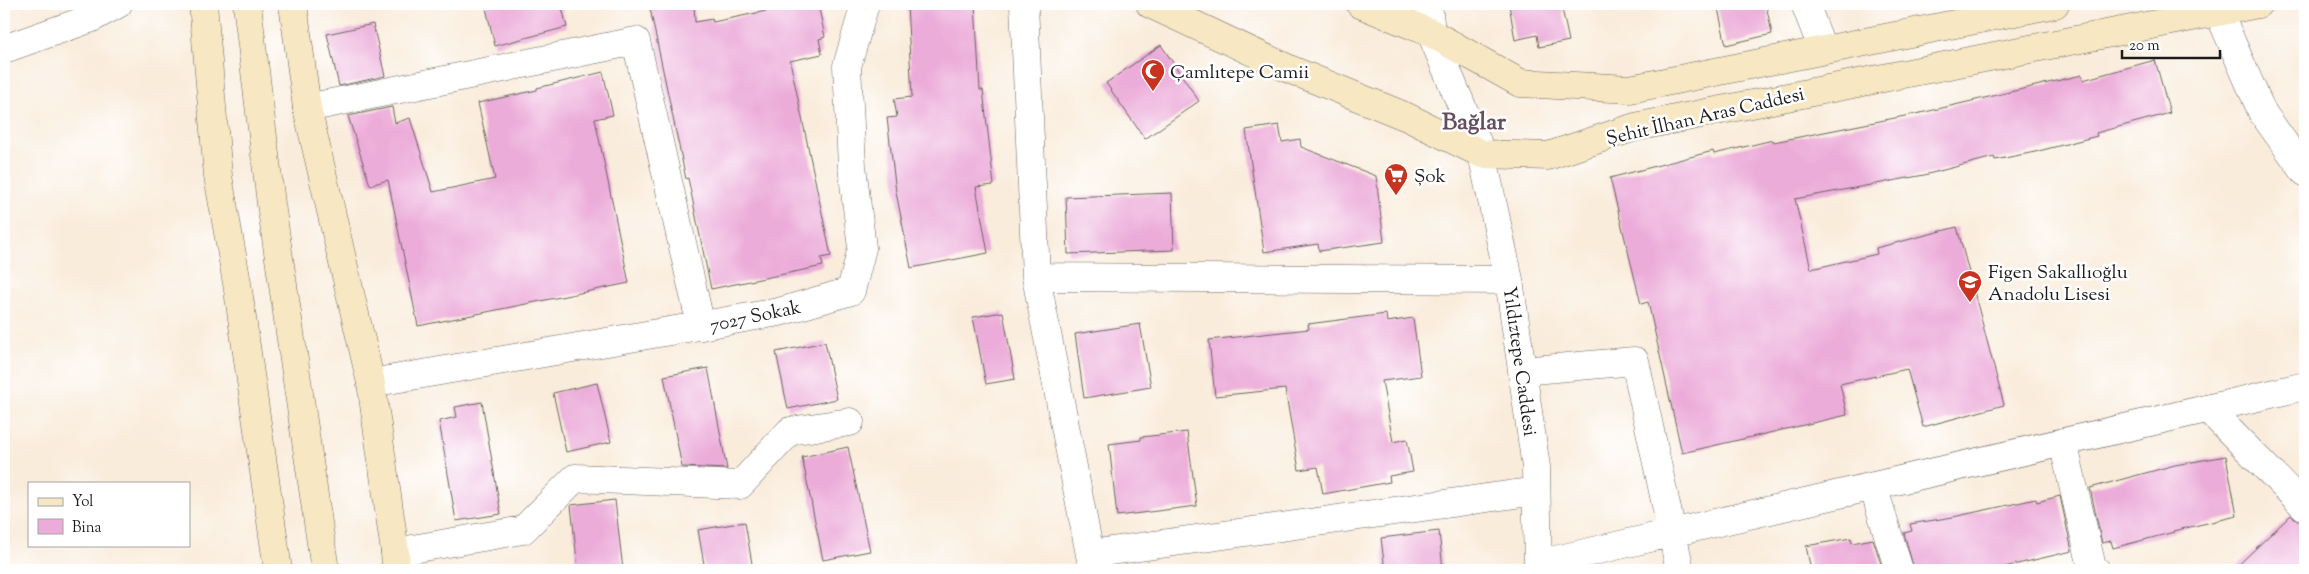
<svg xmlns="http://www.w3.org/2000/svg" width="2309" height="574" font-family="'Sorts Mill Goudy',serif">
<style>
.building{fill:#ecacd9}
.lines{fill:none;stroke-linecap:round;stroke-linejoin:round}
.street-casing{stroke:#69655f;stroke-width:29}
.secondary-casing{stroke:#69655f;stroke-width:29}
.street{stroke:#fff;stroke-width:28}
.secondary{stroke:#f7e8c3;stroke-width:28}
.labels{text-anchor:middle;stroke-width:5;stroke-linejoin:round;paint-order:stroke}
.poi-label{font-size:19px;fill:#1c1c1c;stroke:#fff;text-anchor:start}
.street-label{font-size:19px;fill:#1c1c1c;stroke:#fff}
.district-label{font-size:24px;font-weight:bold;fill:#654e5e;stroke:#fff}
</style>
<rect width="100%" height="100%" fill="#fff"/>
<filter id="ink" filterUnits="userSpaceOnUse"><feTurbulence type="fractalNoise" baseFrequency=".02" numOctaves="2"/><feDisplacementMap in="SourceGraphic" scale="10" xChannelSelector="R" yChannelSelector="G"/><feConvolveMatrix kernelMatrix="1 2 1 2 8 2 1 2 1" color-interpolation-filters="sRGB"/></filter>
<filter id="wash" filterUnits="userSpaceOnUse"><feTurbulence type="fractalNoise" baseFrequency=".0096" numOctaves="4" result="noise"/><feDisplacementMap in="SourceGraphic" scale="20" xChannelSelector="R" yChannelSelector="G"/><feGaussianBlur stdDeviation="1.12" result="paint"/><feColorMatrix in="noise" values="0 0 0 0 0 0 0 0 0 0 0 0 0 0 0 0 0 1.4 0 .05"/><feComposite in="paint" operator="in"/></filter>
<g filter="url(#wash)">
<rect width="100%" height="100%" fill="#f9ecdb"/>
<g id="blocks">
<path class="building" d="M485,4H561L567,27L495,46Z
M649,4H694L695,22L712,19L713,22L800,4H818L825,37L819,39L822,54L790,61L831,256L821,258L823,266L711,289L688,178L686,179Z
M907,4H975L980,90H983L994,185L976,187L988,253L911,268L896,192L887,118L897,117L894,99L912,97Z
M1509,4H1561L1569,41L1539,47L1537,35L1515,40Z
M1717,4H1766L1772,34L1726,45Z
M373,24L385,76L339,86L327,34Z
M1161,45L1199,101L1145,139L1106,83Z
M2155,60L2170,113L2096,133L2097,136L2035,152L1995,160L1994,157L1924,175L1795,199L1811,269L1877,254L1876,248L1957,227L2004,405L1923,427L1907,369L1840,384L1847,415L1682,453L1648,302L1641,304L1610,178L1713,151L1714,154L1773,140L1774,142L1925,112L2082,75L2083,80Z
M603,72L613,115L595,119L629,283L418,326L388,180L370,185L348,116L392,107L395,123L410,118L433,192L495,179L478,103L537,90V88Z
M1279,125L1282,142L1300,139L1301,147L1376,176L1384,242L1319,251L1318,244L1264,252L1246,130Z
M1172,193L1174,250L1068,254L1066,197Z
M1003,312L1015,379L986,384L973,317Z
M1386,314L1387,322L1413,318L1421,376L1382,381L1393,442L1407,439L1413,472L1389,476L1390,482L1323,494L1318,467L1299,470L1285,389L1215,396L1209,340L1309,329L1308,324Z
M1140,324L1151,387L1084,398L1075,334Z
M825,342L837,399L788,409L776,352Z
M708,368L727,469L682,467L664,376Z
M597,383L611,442L566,452L553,393Z
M482,402L501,514L456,521L439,421L457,417L455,407Z
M1187,432L1197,506L1117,516L1109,444L1141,440V437Z
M848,447L870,551L823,560L802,457Z
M2226,456L2237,516L2173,531L2174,532L2113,548L2111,541L2102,543L2090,488L2175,465Z
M2060,496L2072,551L1992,570H1914L1904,533L1912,531L1910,524L1953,517L2036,499L2037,502Z
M615,500L623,570H578L571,505Z
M2291,515L2300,522H2305V570H2233Z
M745,522L753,570H705L698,530Z
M1439,531L1443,570H1385L1381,538Z
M1851,538L1852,543L1873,539L1883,570H1811L1806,546Z"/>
</g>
</g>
<g filter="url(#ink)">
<use href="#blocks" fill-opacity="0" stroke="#69655f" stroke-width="1"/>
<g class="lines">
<g class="street-casing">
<path id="street" d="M1024,4L1036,277L1093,570
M1428,4L1431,33L1482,154L1509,280L1536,467L1538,570
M1805,4L1823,50
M2215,4L2262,112L2305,172
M4,49L92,18L118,4
M307,108L636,41L701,326
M1036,277L1509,280
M1522,371L1635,361L1680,570
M371,383L779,312L851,291L862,248L852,166L847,66L865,4
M2208,409L2305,507
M2063,442L2092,567L2096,570
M1873,486L1899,570
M395,552L523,530L575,478L740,485L790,431L850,422
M1090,554L1536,491
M1538,564L2305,386"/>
</g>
<g class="secondary-casing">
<path id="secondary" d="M203,4L218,176L237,283L278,570
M247,4L271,204L325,570
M293,4L307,108L371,383L395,552L396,570
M1150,4L1289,69L1407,117L1482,154L1548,156L1635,127L2258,4
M1360,4L1431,33L1520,83L1630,89L2055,4"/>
</g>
<use href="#street" class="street"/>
<use href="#secondary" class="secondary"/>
</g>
</g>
<defs>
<g id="mosque-pin" transform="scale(1.25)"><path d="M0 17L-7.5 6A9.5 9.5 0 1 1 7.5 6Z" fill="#c8321e" stroke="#fff"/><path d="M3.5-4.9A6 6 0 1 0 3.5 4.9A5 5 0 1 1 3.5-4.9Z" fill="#fff"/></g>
<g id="supermarket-pin" transform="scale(1.25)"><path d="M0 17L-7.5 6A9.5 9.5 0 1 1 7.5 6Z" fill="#c8321e" stroke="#fff"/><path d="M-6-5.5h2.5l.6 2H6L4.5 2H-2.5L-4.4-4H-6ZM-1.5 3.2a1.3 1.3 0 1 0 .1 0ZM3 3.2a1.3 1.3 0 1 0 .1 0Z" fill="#fff"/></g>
<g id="school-pin" transform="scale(1.25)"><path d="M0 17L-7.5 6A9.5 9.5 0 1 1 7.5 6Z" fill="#c8321e" stroke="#fff"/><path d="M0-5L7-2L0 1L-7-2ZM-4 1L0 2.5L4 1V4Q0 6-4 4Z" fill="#fff"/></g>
</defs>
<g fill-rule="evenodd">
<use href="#mosque-pin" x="1153" y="71"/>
<use href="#supermarket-pin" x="1396" y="175"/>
<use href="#school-pin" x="1970" y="282"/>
</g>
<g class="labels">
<g class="poi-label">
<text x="1170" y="78">Çamlıtepe Camii</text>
<text x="1414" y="182">Şok</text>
<text x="1988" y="278">Figen Sakallıoğlu<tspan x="1988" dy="22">Anadolu Lisesi</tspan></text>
</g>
<g class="street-label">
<text transform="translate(1705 115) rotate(-13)" y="7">Şehit İlhan Aras Caddesi</text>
<text transform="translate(755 315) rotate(-12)" y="7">7027 Sokak</text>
<text transform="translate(1521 361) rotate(82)" y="7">Yıldıztepe Caddesi</text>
</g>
<g class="district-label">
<text x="1474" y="129">Bağlar</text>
</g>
</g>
<rect width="2309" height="574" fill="none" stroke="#fff" stroke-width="20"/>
<rect x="28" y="482" width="162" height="65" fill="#ffffff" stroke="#a4a4a4"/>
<rect x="38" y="498" width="25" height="8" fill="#f7e8c3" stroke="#a4a4a4"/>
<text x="72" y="506" font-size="15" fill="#1c1c1c">Yol</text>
<rect x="38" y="519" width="25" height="15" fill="#ecacd9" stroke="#a4a4a4"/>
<text x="72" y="532" font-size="15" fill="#1c1c1c">Bina</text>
<path d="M2122 50v8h98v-8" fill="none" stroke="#1c1c1c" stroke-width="2.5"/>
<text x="2129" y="50" font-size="15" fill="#1c1c1c" stroke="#ffffff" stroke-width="4" paint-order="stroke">20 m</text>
</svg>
